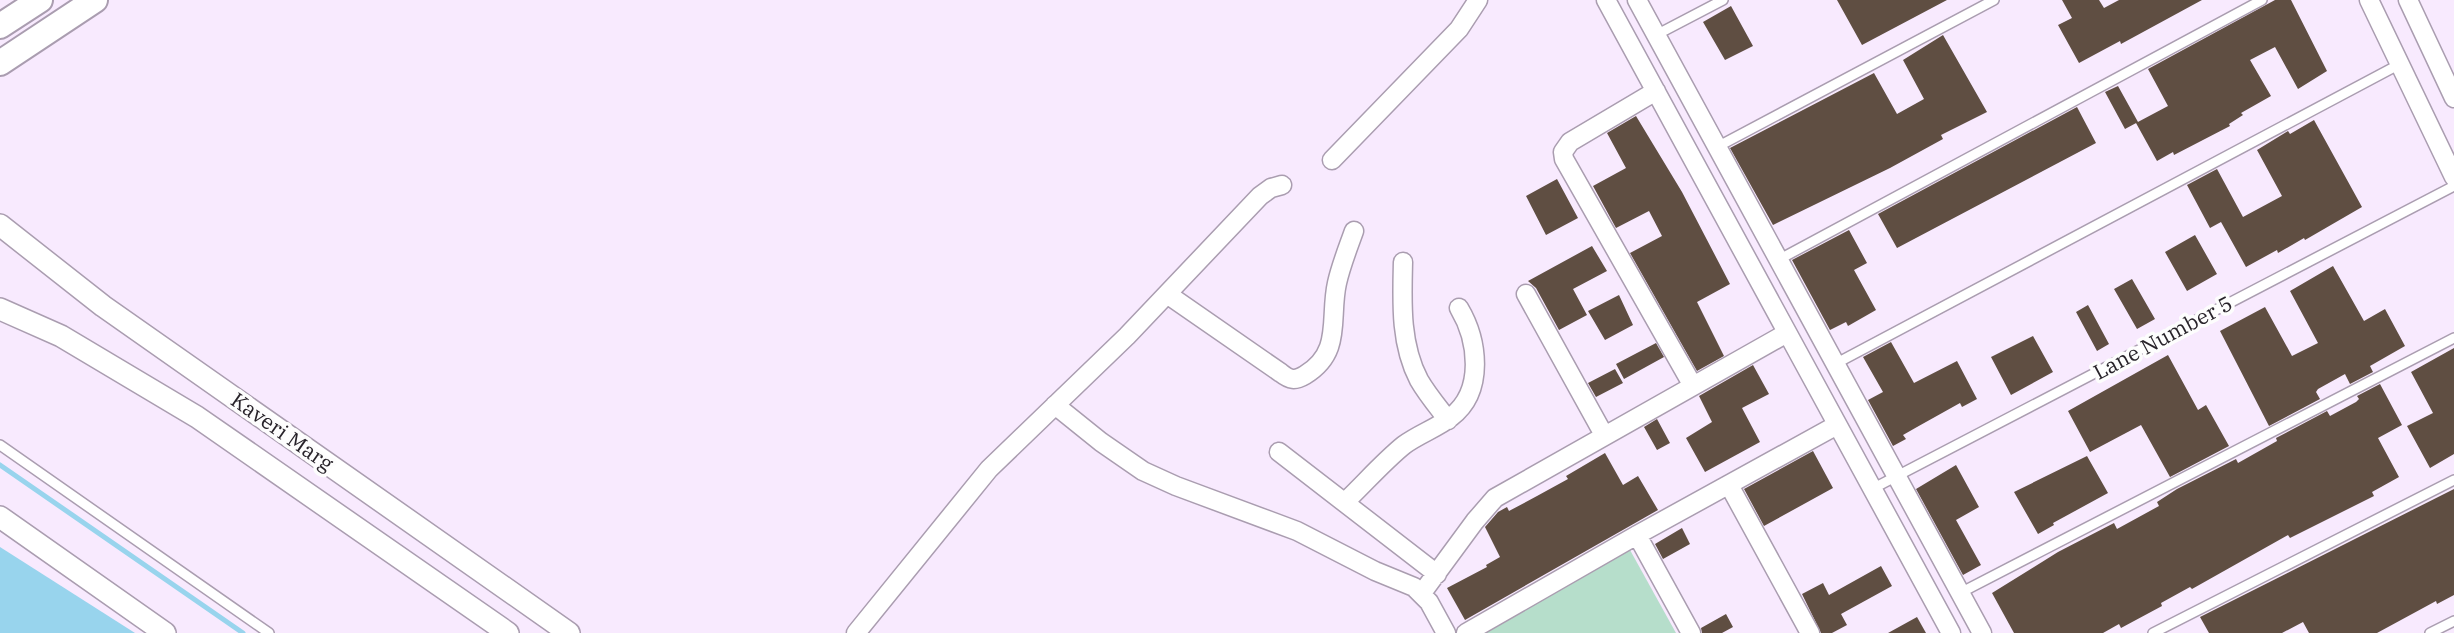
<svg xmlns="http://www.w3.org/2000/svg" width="2454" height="633" font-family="'IBM Plex Serif',serif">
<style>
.green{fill:#b6decb}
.water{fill:#98d4ed}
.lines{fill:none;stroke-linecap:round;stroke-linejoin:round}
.stream{stroke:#98d4ed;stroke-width:5}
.building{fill:#5f4e42}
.service-casing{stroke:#aa9db0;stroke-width:12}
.minor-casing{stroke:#aa9db0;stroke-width:21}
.tertiary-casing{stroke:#aa9db0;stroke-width:24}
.secondary-casing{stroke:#aa9db0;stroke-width:28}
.service{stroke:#fff;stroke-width:9}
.minor{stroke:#fff;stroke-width:18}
.tertiary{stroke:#fff;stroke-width:21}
.secondary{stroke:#fff;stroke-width:24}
.labels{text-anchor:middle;stroke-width:7;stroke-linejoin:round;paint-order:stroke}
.street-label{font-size:21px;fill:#28232a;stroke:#fdfdfd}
</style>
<rect width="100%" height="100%" fill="#f8eafe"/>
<path class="green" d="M1630,550L1676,633H1482Z"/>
<path class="water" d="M0,547L135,633H0Z"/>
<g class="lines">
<path class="stream" d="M0,465L243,633"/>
</g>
<path class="building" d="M1837,0H1947L1862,45Z
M2062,0H2099L2104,8L2119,0H2202L2121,44L2120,41L2079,63L2058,25L2072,18Z
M2275,0H2291L2327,71L2298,89L2275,47L2250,60L2271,96L2241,113L2243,115L2229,124L2230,126L2174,155L2173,152L2157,161L2136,123L2168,106L2148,69Z
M1731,6L1753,46L1725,60L1703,22Z
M1943,35L1987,112L1941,135L1943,139L1890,168L1773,225L1730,148L1874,73L1897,114L1924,99L1903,60Z
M2118,86L2138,122L2125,129L2105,92Z
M2077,107L2096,143L1897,248L1878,214Z
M1636,116L1682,192L1730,284L1697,302L1724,356L1697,371L1630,253L1662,236L1649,211L1616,228L1593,186L1626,168L1607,133Z
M2314,120L2362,207L2305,240L2304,238L2278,253L2277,250L2246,267L2221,222L2210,228L2187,185L2217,169L2243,217L2282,196L2257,150L2288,131L2290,134Z
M1557,179L1578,218L1546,235L1526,196Z
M1849,230L1867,263L1854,270L1876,310L1848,326L1846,322L1830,330L1792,260Z
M2195,235L2217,274L2187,291L2165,252Z
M1592,246L1607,271L1573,289L1587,315L1559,330L1536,288L1528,281Z
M2333,266L2364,321L2385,309L2405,346L2370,366L2373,372L2350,384L2345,374L2318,389L2316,392L2320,399L2269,426L2220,331L2265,307L2292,356L2318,343L2290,291Z
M2132,279L2155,319L2137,329L2114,289Z
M1619,295L1633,325L1605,340L1588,311Z
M2088,305L2109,344L2097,351L2076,312Z
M2033,336L2053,372L2011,395L1991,357Z
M1891,342L1914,383L1957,361L1977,399L1962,407L1960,403L1917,427L1903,435L1906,439L1893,446L1868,400L1883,392L1863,357Z
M1656,343L1664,357L1624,379L1616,364Z
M2454,348V454L2430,468L2407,426L2433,413L2411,372Z
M2168,355L2198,410L2206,405L2229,446L2170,477L2141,425L2090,452L2068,411Z
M1753,365L1769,394L1742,408L1760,442L1705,472L1686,438L1712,422L1699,396Z
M1615,369L1623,383L1596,397L1588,383Z
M2380,384L2402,425L2378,438L2399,477L2372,492L2374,496L2290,538L2288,535L2192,589L2190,587L2161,603L2162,606L2121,628L2119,624L2103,633H2014L1992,593L2058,552L2114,523L2117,529L2159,506L2157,502L2177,489L2236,459L2238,463L2277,441L2276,438L2327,411L2330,416L2356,402L2359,399L2357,396Z
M1657,419L1670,443L1657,450L1644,427Z
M1813,451L1833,488L1764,526L1744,489Z
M1605,453L1623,485L1638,476L1658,510L1465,620L1447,588L1487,567L1486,565L1500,557L1485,527L1498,512L1507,507L1509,511L1537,496L1568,479L1566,476Z
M2087,456L2108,493L2053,523L2054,525L2038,534L2014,492Z
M1956,465L1979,507L1956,520L1981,565L1963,575L1916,489Z
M2454,489V595L2437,604L2436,601L2377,633H2309L2303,622L2282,633H2209L2200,617Z
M1682,528L1690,544L1663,559L1655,544Z
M1881,566L1892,586L1841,614L1847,625L1832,633H1821L1802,594L1823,583L1829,595Z
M1726,614L1733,627L1722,633H1702L1701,628Z
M1917,617L1926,633H1888Z"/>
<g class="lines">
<g class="service-casing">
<path id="service" d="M1656,35L1723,0
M1717,147L1994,0
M1778,260L2262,0
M1835,364L2400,64
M0,445L269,633
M1872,489L2454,186
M1960,593L2454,338
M2153,633L2454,480
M2430,633L2454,621"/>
</g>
<g class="minor-casing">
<path id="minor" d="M1606,0L1951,633
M1637,0L1982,633
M2369,0L2454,177
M2408,0L2454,98
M1656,91L1570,142L1563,152L1564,159L1693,386
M1332,160L1459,29L1478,0
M1403,262C1402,302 1400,344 1419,380C1427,394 1438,407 1448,420
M1167,294L1281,373C1290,380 1295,381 1305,375C1343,352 1329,318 1337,283C1341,265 1348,248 1354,231
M1526,294L1604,435
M1055,405L1101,442L1143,471L1176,486L1297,531L1375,571L1414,587L1429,602L1446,633
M1279,452L1437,574
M1729,485L1810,633
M1345,502C1365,483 1383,462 1404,445C1419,434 1437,428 1451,417C1485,391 1478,340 1459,308
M1637,535L1691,633
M1422,593L1475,521L1495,498L1787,333
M856,633L989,469L1127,336L1260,196L1271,188L1282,185
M1466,633L1637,535L1837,425"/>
</g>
<g class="tertiary-casing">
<path id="tertiary" d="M0,225L103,306L569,633
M0,309L61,336L197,417L508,633
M0,517L165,633"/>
</g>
<g class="secondary-casing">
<path id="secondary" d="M0,26L40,0
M0,63L95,0"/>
</g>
<use href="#service" class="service"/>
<use href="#minor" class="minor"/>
<use href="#tertiary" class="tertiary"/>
<use href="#secondary" class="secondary"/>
</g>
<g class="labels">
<g class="street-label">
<text transform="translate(2163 338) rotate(-28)" y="7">Lane Number 5</text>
<text transform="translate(282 432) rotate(35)" y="7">Kaveri Marg</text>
</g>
</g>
</svg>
